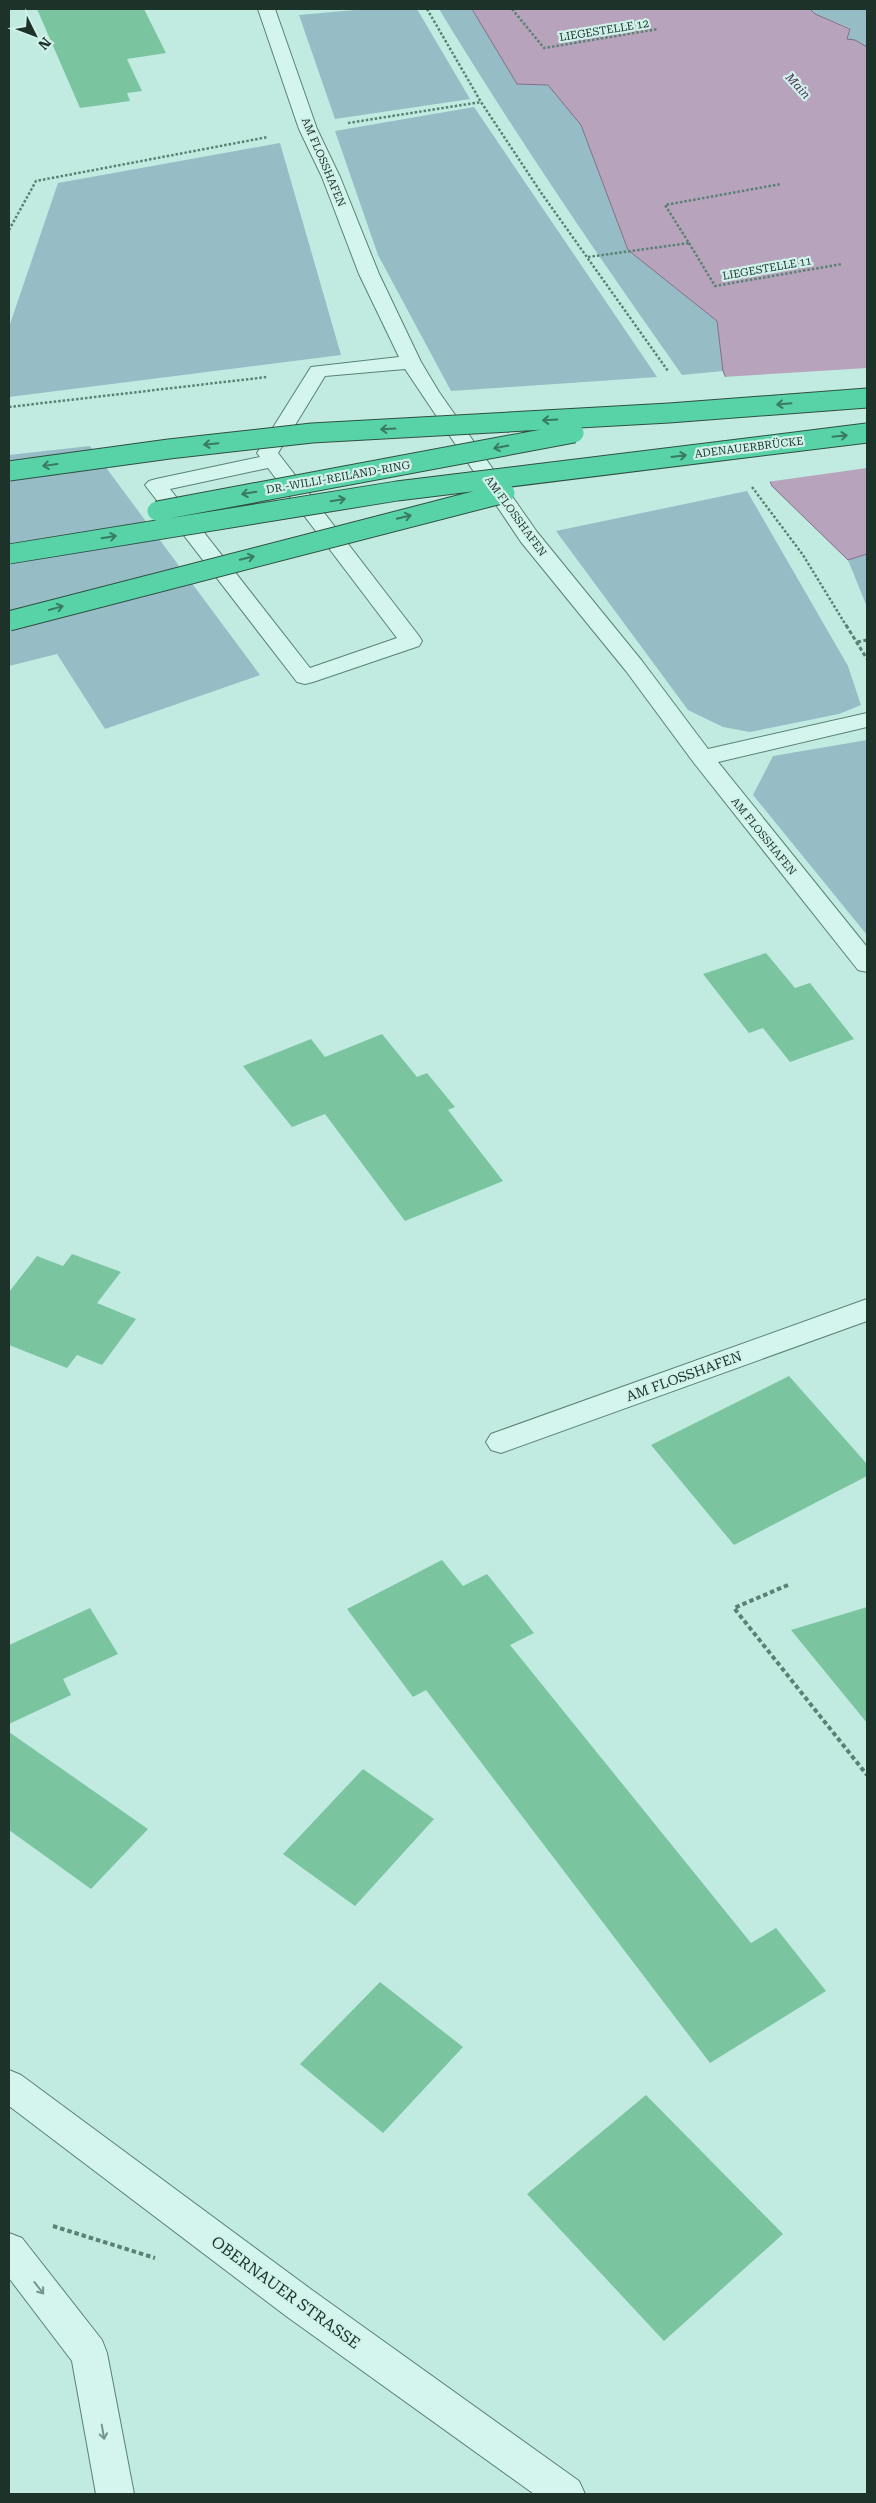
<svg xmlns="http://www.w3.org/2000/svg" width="876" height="2503" font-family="'Roboto Serif',serif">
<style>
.green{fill:#96bcc6}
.water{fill:#b7a3bc;stroke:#856c89}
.pier{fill:#c1eae1}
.building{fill:#7ac5a0}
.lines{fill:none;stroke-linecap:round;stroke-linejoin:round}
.minor-casing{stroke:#5a8273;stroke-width:2}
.path-far2{stroke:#5a8273;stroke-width:2.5;stroke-dasharray:2.5 2;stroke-linecap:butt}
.path-far1{stroke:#5a8273;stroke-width:3;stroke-dasharray:4 2.5;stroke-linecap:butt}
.path{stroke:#5a8273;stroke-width:4;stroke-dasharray:4.5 3;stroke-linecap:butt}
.minor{fill:#d3f5ee;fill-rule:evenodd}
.highway-bridge-casing{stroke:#2e4f41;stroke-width:21;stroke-linecap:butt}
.highway-bridge{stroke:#58d3a8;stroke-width:19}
.oneway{stroke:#387a62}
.oneway2{stroke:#78948c}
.labels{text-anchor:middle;stroke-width:4.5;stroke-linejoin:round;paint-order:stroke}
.far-street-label{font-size:11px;fill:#1d3229;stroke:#d0f2eb}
.far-water-label{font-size:12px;font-style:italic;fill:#512e50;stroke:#d0f2eb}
.street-label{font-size:14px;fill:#1d3229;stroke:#d0f2eb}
.near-street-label{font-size:16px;fill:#1d3229;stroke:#d0f2eb}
</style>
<rect width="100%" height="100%" fill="#c1eae1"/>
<path class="green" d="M366,9H417L470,99L335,119L299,15Z
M439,9H472L517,84L548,85L581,125L628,250L717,321L723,371L682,375C597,255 515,134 439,9Z
M810,9H867V47L847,39L850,28L815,14Z
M474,107L657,377L451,391L378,255L335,131Z
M280,143L341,355L9,397V327L58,183Z
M90,446L260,675L105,729L57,654L9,666V455Z
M747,491L848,666L861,705L839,714L750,732L723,727L688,710L556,531Z
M867,554V607L848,560Z
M867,740V935L753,795L773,756Z"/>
<path class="water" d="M472,9H810L815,14L850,29L847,39L855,40L867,47V554L848,560L772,486L723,371L717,321L628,250L581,125L548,85L517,84Z"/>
<path class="pier" d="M867,368V468L767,482L723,377Z"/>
<path class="building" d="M37,9H144L166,53L127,59L142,91L127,93L130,101L80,108Z
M766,953L795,988L810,983L854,1039L790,1062L763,1028L749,1033L703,974Z
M382,1034L417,1077L427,1073L455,1107L448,1110L503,1181L405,1221L325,1114L292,1127L243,1066L311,1039L325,1057Z
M72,1254L121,1272L97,1303L136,1319L102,1365L77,1355L67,1368L9,1345V1292L37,1256L63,1266Z
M789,1376L867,1464V1476L734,1545L651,1445Z
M442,1560L463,1586L487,1574L534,1633L510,1645L751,1943L776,1928L826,1991L710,2063L426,1690L413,1697L347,1609Z
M867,1607V1723L791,1630Z
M90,1608L118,1654L63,1679L71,1695L9,1724V1645Z
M9,1732L148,1829L91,1889L9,1830Z
M363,1769L434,1819L355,1906L283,1854Z
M380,1982L463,2047L383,2133L300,2064Z
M646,2095L783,2234L664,2341L527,2194Z"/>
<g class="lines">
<g class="minor-casing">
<path id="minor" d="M258,9H275L317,129L340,177L379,274L421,362L439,392L537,532L642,661L708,749L867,713V727L718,762L867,947V972L858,970L694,763L626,671L521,542L405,369L325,376L278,453L419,636L422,641L419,646L313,682L305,684L297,682L145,485L149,481L156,479L260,457L257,453L311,367L399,357L359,274L322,177L299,129ZM268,468L397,638L310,668L170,489Z
M867,1299V1321L501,1453L491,1450L486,1442L491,1434Z
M9,2070L21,2075L312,2290L579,2481L585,2494H534L286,2316L9,2106Z
M9,2233L22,2238L102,2340L107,2353L134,2494H96L72,2361L9,2278Z"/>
</g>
<path class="path-far2" d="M427,9L481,102L542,194L668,371
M512,9L544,48L658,29
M348,123L481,102
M9,230L36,181L268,137
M689,243L715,286L842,264
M588,257L689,243L665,205L781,184
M9,407L267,377
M752,487L803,555L847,627"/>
<path class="path-far1" d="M846,625L867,659
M857,642L867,640"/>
<path class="path" d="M788,1585L734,1608L867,1775
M53,2226L155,2258"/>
<use href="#minor" class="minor"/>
<g class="highway-bridge-casing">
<path id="highway-bridge" d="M9,471L169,449L312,433L669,413L867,398
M157,511L574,433
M9,554L397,491L867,433
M9,621L505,493"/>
</g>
<use href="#highway-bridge" class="highway-bridge"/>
</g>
<defs><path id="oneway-shaft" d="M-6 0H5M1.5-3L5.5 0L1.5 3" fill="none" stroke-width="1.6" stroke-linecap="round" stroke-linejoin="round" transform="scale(1.25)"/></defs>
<g class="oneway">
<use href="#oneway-shaft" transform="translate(784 404) rotate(175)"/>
<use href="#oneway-shaft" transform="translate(550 420) rotate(177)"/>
<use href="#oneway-shaft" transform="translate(388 429) rotate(177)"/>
<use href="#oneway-shaft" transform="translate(840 436) rotate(-6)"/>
<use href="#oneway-shaft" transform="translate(211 444) rotate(174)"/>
<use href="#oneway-shaft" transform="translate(501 447) rotate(169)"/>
<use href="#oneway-shaft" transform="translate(679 456) rotate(-7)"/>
<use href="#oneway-shaft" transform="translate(50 465) rotate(172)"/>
<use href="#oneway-shaft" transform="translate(249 493) rotate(170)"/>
<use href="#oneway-shaft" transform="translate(338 500) rotate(-9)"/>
<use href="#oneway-shaft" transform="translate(404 517) rotate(-14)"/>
<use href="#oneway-shaft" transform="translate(109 537) rotate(-9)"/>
<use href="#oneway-shaft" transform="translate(247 558) rotate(-14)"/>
<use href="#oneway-shaft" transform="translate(56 608) rotate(-15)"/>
</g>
<g class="oneway2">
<use href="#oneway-shaft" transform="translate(39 2288) rotate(52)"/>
<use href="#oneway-shaft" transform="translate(103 2432) rotate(80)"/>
</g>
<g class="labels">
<g class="far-street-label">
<text transform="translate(604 30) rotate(-9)" y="4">LIEGESTELLE 12</text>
<text transform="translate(324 162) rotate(67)" y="4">AM FLOSSHAFEN</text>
<text transform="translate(767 268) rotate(-10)" y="4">LIEGESTELLE 11</text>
<text transform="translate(749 447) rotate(-7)" y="4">ADENAUERBRÜCKE</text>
<text transform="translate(338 477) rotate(-10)" y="4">DR.-WILLI-REILAND-RING</text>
<text transform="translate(516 516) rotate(54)" y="4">AM FLOSSHAFEN</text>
<text transform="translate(764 836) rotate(51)" y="4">AM FLOSSHAFEN</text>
</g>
<g class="far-water-label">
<text transform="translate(798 86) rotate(48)" y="4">Main</text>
</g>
<g class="street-label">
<text transform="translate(684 1376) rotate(-20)" y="5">AM FLOSSHAFEN</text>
</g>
<g class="near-street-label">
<text transform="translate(286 2292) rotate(36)" y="6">OBERNAUER STRASSE</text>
</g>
</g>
<rect width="876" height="2503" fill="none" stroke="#1d3229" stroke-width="20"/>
<g transform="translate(35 35) rotate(132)" stroke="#d0f2eb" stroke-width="4" paint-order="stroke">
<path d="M0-4L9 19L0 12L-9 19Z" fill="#1d3229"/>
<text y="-8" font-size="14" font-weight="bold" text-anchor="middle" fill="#1d3229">N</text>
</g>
</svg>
